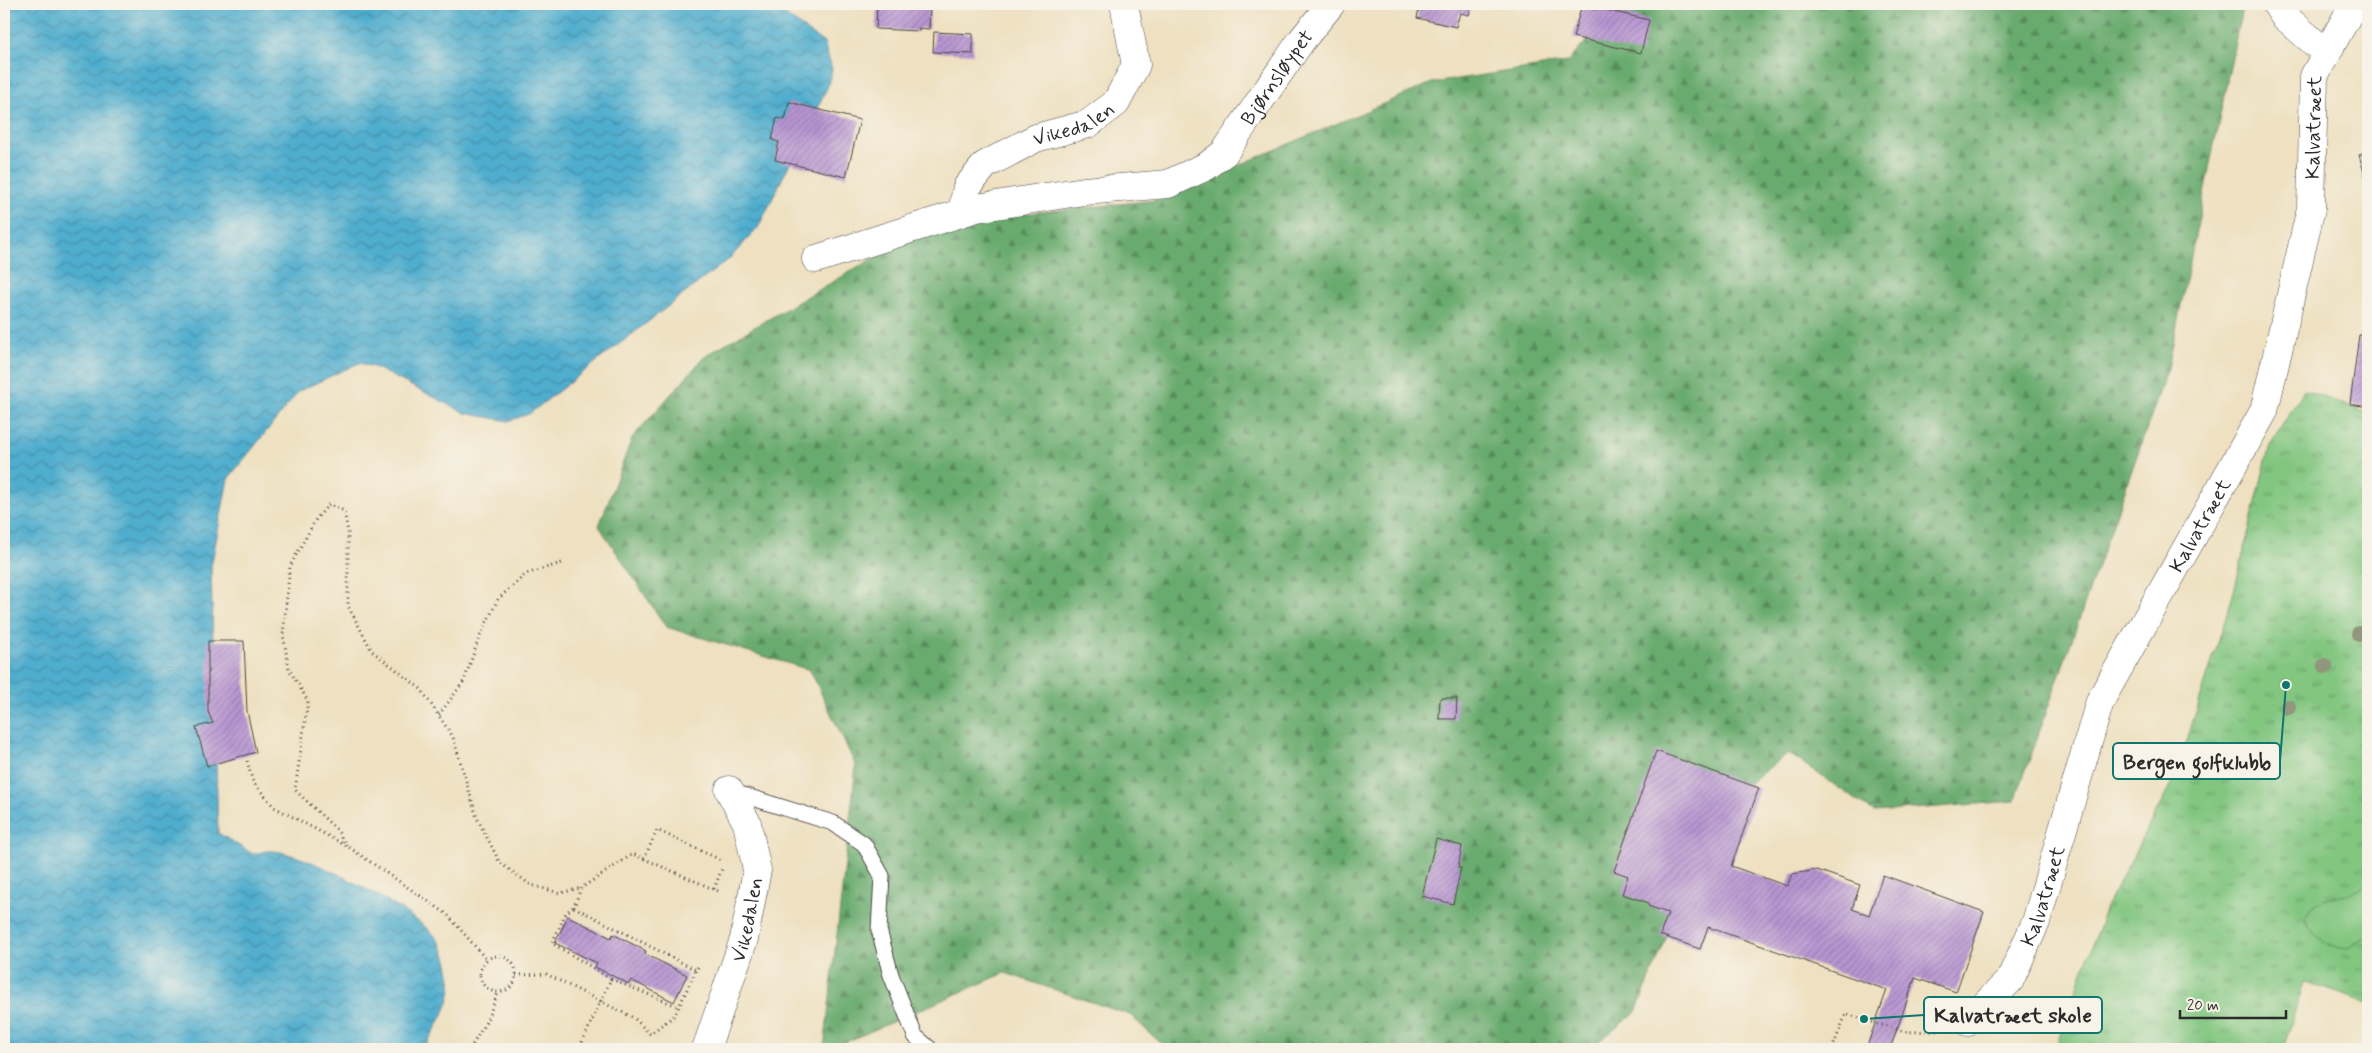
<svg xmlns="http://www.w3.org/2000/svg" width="2372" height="1053" font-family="Mynerve,sans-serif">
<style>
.grass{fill:url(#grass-tufts);stroke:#567856}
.forest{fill:url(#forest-firs);stroke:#4a6b4c}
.green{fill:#82c680;stroke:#567856}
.water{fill:url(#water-waves);stroke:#3e6c7c}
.building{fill:url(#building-hatch)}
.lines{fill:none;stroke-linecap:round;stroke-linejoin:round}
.service-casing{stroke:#484641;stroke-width:17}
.minor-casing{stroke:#484641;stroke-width:29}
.path{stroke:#484641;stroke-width:3;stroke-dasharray:1 4;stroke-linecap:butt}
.service{stroke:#fff;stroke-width:15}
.minor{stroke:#fff;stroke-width:28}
.tree{fill:#91967c}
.labels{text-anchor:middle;stroke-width:4;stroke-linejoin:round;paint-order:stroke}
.street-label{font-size:20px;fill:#2b2b2b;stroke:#f7f3e8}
.leader{fill:none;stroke:#0f766e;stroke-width:2}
.callout-dot{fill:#0f766e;stroke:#f7f3e8;stroke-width:2}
.callout{fill:#f7f3e8;stroke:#0f766e;stroke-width:2}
.callout-label{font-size:21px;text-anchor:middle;font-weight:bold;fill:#2b2b2b}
</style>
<defs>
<pattern id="grass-tufts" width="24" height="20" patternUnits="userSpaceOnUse" patternTransform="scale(1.25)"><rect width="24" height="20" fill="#82c680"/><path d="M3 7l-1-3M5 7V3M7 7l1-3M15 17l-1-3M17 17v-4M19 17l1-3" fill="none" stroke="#6ba169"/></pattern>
<pattern id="forest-firs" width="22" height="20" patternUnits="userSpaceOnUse" patternTransform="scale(1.25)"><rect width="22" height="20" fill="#69ab6e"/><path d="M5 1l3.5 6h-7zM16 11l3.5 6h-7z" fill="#578b5b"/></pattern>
<pattern id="water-waves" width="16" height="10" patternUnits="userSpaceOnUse" patternTransform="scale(1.25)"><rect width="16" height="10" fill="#50adce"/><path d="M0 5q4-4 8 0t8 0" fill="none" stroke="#438da7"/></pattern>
<pattern id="building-hatch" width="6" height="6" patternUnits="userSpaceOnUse" patternTransform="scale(1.25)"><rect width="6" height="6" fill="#b895d2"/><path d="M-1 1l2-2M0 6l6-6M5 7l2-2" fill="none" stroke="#967aab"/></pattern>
</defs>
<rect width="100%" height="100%" fill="#f7f3e8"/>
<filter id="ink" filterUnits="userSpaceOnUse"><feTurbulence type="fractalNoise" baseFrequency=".02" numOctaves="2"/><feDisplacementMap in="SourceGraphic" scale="10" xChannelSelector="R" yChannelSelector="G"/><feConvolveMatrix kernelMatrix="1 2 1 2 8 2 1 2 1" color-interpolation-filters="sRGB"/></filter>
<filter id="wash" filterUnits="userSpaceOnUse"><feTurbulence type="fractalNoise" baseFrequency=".0096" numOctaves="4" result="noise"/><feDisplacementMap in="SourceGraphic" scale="20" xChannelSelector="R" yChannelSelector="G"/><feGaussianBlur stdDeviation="1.12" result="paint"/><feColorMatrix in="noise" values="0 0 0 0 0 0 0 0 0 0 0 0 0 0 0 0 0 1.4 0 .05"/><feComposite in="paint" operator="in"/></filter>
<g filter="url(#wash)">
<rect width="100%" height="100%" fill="#eee0c0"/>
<path class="grass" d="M2304,390L2368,413V1003L2304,982L2283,1049H2055L2106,907L2176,775L2233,595L2270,445Z"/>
<path class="forest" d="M1619,4H2243L2168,368L2015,801L1874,812L1788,753L1721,805L1636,1012L1589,1049H1167L1130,1015L1005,973L830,1049H824L856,766L810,670L666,627L599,526L632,438L706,355L935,223L1157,200L1432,83L1568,62Z"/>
<path class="green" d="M2368,883V936L2362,938L2348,949C2328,947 2311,937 2305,917C2321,887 2346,903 2368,883Z"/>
<path class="water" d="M4,4H770L824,43L832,69L828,86L758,228L729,259L529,414L508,421L465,413L374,367L359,363L299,391L228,479L211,567L218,833L253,854C259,853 266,850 272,851C306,852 414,911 436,937C445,948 449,965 451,979C454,1002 434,1030 424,1049H4Z"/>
<g id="blocks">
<path class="building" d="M877,4H921L930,6L929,29L919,28V31L876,29Z
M1420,4H1472L1469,15L1460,13L1456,27L1417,18Z
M1582,4H1589L1588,8L1596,10L1597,8L1649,20L1641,53L1573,37Z
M934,32L973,34V54L933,52Z
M789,102L860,120L846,177L775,160L779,142L772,140L777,118L785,120Z
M2368,153V186L2359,155Z
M2359,335L2368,336V407L2350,404Z
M208,641H244L247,711L256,752L207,766L196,727L213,723L208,712Z
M1440,698H1457L1456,719H1439Z
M1656,751L1759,788L1731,866L1787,886L1792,874L1817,870L1860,885L1852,909L1869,915L1883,875L1984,912L1956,992L1915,978L1890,1049H1866L1887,990L1708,927L1700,949L1660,935L1668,913L1648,906L1649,903L1622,894L1628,876L1614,871Z
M1436,839L1462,846L1458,868H1461L1453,904L1422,896Z
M568,916L611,938L613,934L646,951L645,954L687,975L674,1002L631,980L629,984L595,967L597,963L555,943Z"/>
</g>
</g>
<g filter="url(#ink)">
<use href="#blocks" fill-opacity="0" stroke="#484641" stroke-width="1"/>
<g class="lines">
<g class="service-casing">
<path id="service" d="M730,791L833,823L864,844L882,876L879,930L891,975L915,1036L930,1049"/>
</g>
<g class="minor-casing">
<g id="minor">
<path d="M2276,4L2284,16L2327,54"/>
<path id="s1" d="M962,212L967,187L985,165L1036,138L1088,124L1116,103L1136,65L1124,4"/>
<path id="s2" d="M816,259L977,208L1084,191L1168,184L1207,166L1224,153L1301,41L1331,4"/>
<path id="s3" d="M1968,1022L2010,980L2036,922L2100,701L2264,411L2311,208L2314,76L2354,4"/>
<path id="s4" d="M706,1049L744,939L757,870L747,823L729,790"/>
</g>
</g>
<path class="path" d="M439,715L464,681L479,638L498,599L526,574L565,562
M247,761L253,782L274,807L347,846L447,914L486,959
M347,846L337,830L295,790L308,701L289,669L283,634L290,566L316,519L329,504L344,511L348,532V606L372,651L421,689L453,737L477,818L500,863L531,885L560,893L581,888
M644,859L657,830L723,861
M714,889L723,866
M573,907L566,913L552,943L611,979L579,1049
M480 974a18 18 0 1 1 36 0a18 18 0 1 1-36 0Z
M698,967L696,970L574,907L581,888L633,854L720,892
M516,975L546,974L634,1018L650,1034L675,1015L696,970
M611,979L679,1007
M470,1049L486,1022L498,993
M1832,1049L1846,1014L1905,1032L1939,1031"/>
<use href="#service" class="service"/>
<use href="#minor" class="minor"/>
</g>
<g class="tree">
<circle cx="2359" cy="634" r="8"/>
<circle cx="2325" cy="666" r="8"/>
<circle cx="2288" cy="707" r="8"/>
</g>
</g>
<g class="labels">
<g class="street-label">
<text dy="7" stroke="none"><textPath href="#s2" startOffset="518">Bjørnsløypet</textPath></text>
<text dy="7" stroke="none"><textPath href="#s1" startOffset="152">Vikedalen</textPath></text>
<text dy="7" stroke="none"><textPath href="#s3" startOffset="975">Kalvatræet</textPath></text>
<text dy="7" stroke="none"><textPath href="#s3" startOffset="555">Kalvatræet</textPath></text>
<text dy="7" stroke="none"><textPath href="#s3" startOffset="150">Kalvatræet</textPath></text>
<text dy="7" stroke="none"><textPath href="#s4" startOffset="136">Vikedalen</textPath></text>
</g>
</g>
<path class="leader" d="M2286 685L2280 761M1864 1019L1924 1015"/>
<g class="callout-dot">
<circle cx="2286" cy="685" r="5"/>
<circle cx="1864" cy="1019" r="5"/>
</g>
<g class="callout">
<rect x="2113" y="743" width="167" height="36" rx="5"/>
<rect x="1924" y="997" width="178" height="36" rx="5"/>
</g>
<g class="callout-label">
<text x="2197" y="769">Bergen golfklubb</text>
<text x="2013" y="1022">Kalvatræet skole</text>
</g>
<rect width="2372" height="1053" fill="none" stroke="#f7f3e8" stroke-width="20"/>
<path d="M2180 1010v8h106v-8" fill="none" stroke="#2b2b2b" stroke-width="2.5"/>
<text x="2187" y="1010" font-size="15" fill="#2b2b2b" stroke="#f7f3e8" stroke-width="4" paint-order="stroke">20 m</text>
</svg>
